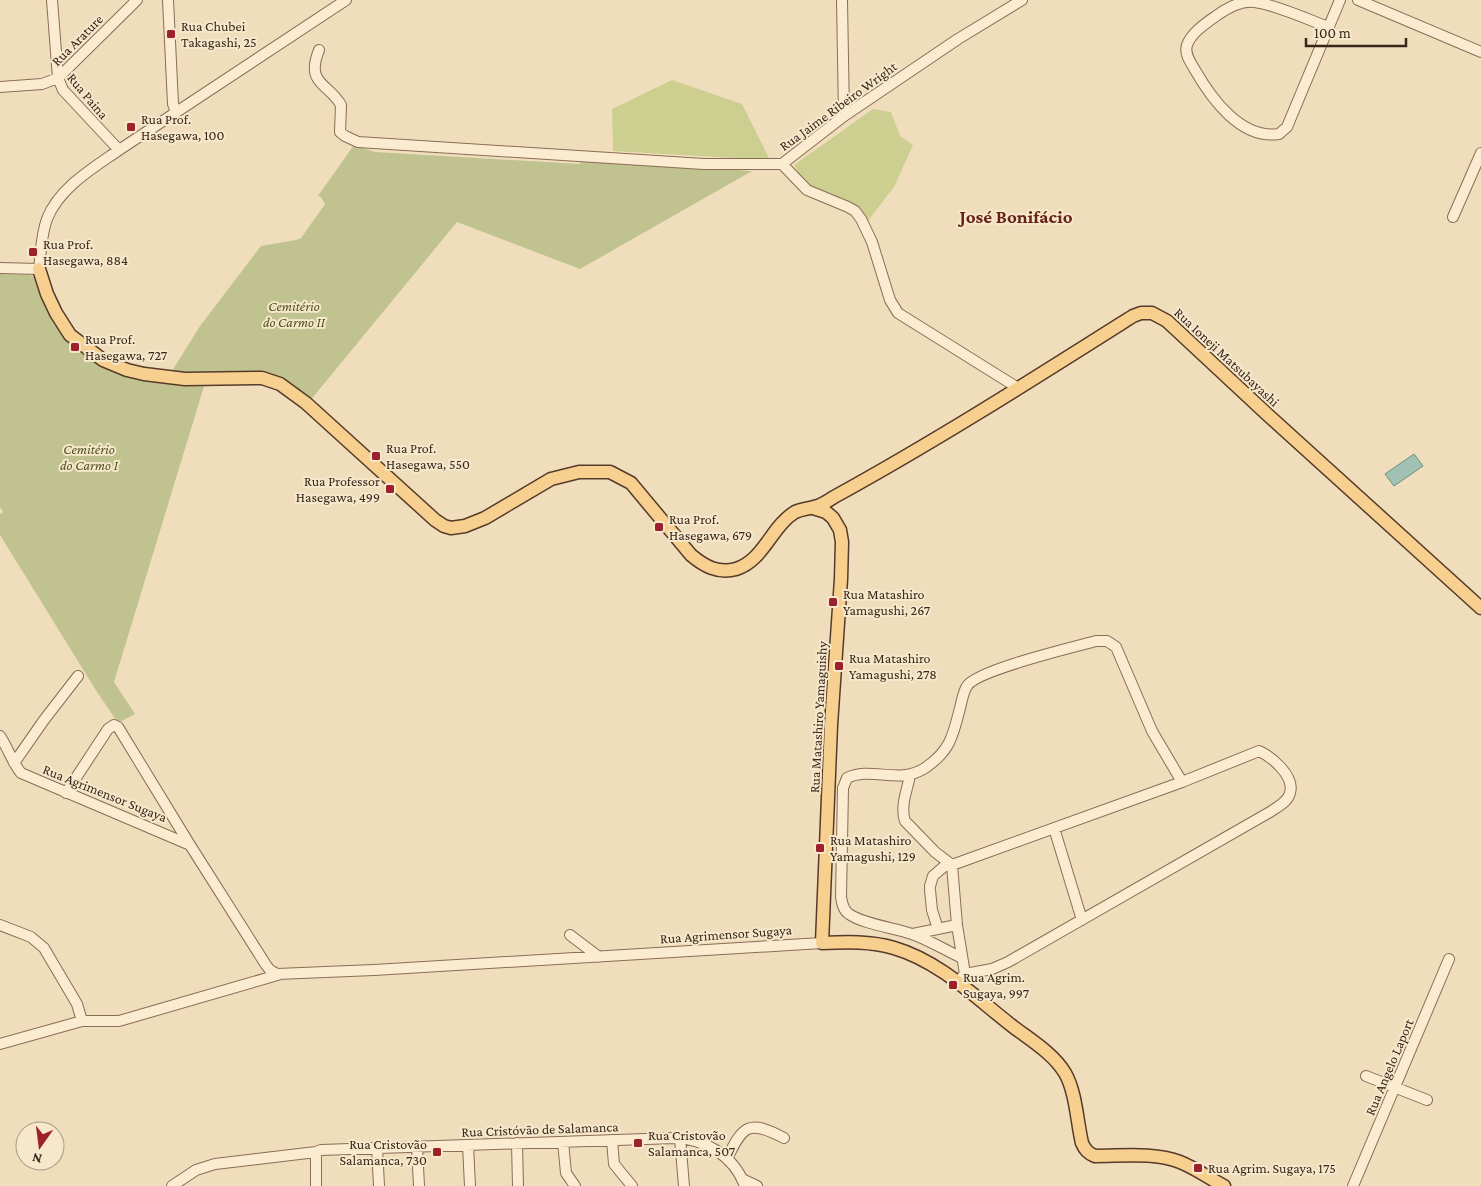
<svg xmlns="http://www.w3.org/2000/svg" width="1481" height="1186" font-family="'Crimson Pro',serif">
<style>
.green{fill:#cccf90}
.cemetery{fill:#c0c390}
.water{fill:#a1c1b5;stroke:#688f82}
.lines{fill:none;stroke-linecap:round;stroke-linejoin:round}
.minor-casing{stroke:#896d55;stroke-width:12}
.major-casing{stroke:#563b2a;stroke-width:15}
.minor{stroke:#fbebd0;stroke-width:10}
.major{stroke:#f7d090;stroke-width:12}
.poi-dot{fill:#9c212b;stroke:#f7e8cc;stroke-width:2}
.labels{text-anchor:middle;stroke-width:4;stroke-linejoin:round;paint-order:stroke}
.poi-label{font-size:14px;fill:#37261b;stroke:#f7e8cc;text-anchor:start}
.street-label{font-size:14px;fill:#37261b;stroke:#f7e8cc}
.park-label{font-size:14px;font-style:italic;fill:#4c5520;stroke:#f7e8cc}
.district-label{font-size:19px;font-weight:bold;fill:#662217;stroke:#f7e8cc}
</style>
<rect width="100%" height="100%" fill="#f0ddbc"/>
<path class="green" d="M672,80L742,104L770,160L613,151L612,109Z
M873,109L891,112L900,136L913,145L894,187L867,222L806,186L794,165Z"/>
<path class="cemetery" d="M354,145L375,152L580,164L581,161H586L752,171L580,269L457,222L309,402L290,388L172,371L200,326L261,246L296,240L301,238L325,204L321,197L318,196Z
M0,274L30,275L34,277L63,334L73,346L93,360L205,383L114,682L135,714L118,723L97,692L0,535V514L3,512L0,507Z"/>
<path class="water" d="M1414,454L1423,466L1394,486L1385,474Z"/>
<g class="lines">
<g class="minor-casing">
<path id="minor" d="M52,0L58,78
M168,0L173,104L176,112
M842,0L844,116
M1358,0L1481,52
M1328,27C1307,19 1276,5 1255,2C1241,0 1227,8 1216,16C1206,23 1191,33 1187,45C1184,54 1191,63 1195,70C1211,98 1241,140 1279,134L1287,127L1340,0
M319,50C305,85 329,83 341,105L340,132L345,136L358,142L704,164H782
M58,78L137,0
M0,87L42,84L58,78L63,90L119,150
M782,164L807,190L848,207L855,211L861,219L872,242L890,300L898,313L1018,388
M782,164L844,116L958,39L1022,0
M1453,217L1481,153
M0,268L39,269C41,252 41,235 47,219C59,188 93,168 119,150L346,0
M0,736C8,748 12,762 21,773L190,845
M14,763L44,720L78,676
M910,776C907,790 900,807 905,821L935,852L952,865
M66,793L108,729L114,725L118,727L190,845L266,965L270,970L277,974L374,970L822,943
M1054,828L1082,920
M930,886L933,876L948,863
M930,890L932,910L938,929
M0,925L31,937L44,948L77,1004L82,1021
M913,934L957,925
M570,935L599,957
M962,958C945,950 929,940 912,934C895,928 863,924 849,914C843,910 842,903 841,897L843,788L847,778C871,766 899,785 925,768C950,751 953,736 960,708C962,701 963,692 967,686C977,670 1074,647 1096,641H1107L1116,647L1152,731L1182,782
M962,977L965,974L957,925L952,865L1182,782L1259,751C1272,757 1295,776 1290,793C1288,802 1277,807 1270,812L1008,962L992,969L965,974
M0,1044L82,1021H119L281,974
M1366,1076L1427,1100
M680,1138L684,1186
M612,1140L614,1164L632,1186
M563,1142L566,1173L575,1186
M517,1143L518,1186
M468,1145L470,1186
M377,1147L379,1186
M417,1147L419,1186
M316,1152V1186
M727,1159C743,1124 750,1120 784,1138
M742,1179L757,1186
M172,1186L196,1170L215,1164L316,1152L321,1150L675,1138C706,1139 734,1156 745,1186
M1353,1186L1449,959"/>
</g>
<g class="major-casing">
<path id="major" d="M39,269L47,294L56,313L70,335L103,360L127,370L144,374L185,379L262,378L280,384L306,403L435,520L444,526L451,528L465,526L485,518L551,479L579,472H610L631,483L691,555C704,566 718,574 736,569C764,560 771,527 795,512C802,509 807,509 814,507C820,506 828,501 834,497C936,441 1035,378 1133,316L1141,313H1152L1167,321L1269,416L1481,608
M813,508L826,512L833,518L840,530L842,542L841,579L831,725L822,943C846,942 871,941 894,948C939,961 975,997 1011,1025C1029,1039 1053,1053 1065,1073C1076,1092 1077,1122 1082,1143C1085,1150 1088,1153 1095,1156C1123,1156 1154,1152 1180,1162C1195,1168 1209,1178 1224,1186"/>
</g>
<use href="#minor" class="minor"/>
<use href="#major" class="major"/>
</g>
<g class="poi-dot">
<rect x="166" y="29" width="10" height="10" rx="2.5"/>
<rect x="126" y="122" width="10" height="10" rx="2.5"/>
<rect x="28" y="247" width="10" height="10" rx="2.5"/>
<rect x="70" y="342" width="10" height="10" rx="2.5"/>
<rect x="371" y="451" width="10" height="10" rx="2.5"/>
<rect x="385" y="484" width="10" height="10" rx="2.5"/>
<rect x="654" y="522" width="10" height="10" rx="2.5"/>
<rect x="828" y="597" width="10" height="10" rx="2.5"/>
<rect x="834" y="661" width="10" height="10" rx="2.5"/>
<rect x="815" y="843" width="10" height="10" rx="2.5"/>
<rect x="948" y="980" width="10" height="10" rx="2.5"/>
<rect x="633" y="1138" width="10" height="10" rx="2.5"/>
<rect x="432" y="1147" width="10" height="10" rx="2.5"/>
<rect x="1193" y="1163" width="10" height="10" rx="2.5"/>
</g>
<g class="labels">
<g class="poi-label">
<text x="181" y="31">Rua Chubei<tspan x="181" dy="16">Takagashi, 25</tspan></text>
<text x="141" y="124">Rua Prof.<tspan x="141" dy="16">Hasegawa, 100</tspan></text>
<text x="43" y="249">Rua Prof.<tspan x="43" dy="16">Hasegawa, 884</tspan></text>
<text x="85" y="344">Rua Prof.<tspan x="85" dy="16">Hasegawa, 727</tspan></text>
<text x="386" y="453">Rua Prof.<tspan x="386" dy="16">Hasegawa, 550</tspan></text>
<text x="380" y="486" text-anchor="end">Rua Professor<tspan x="380" dy="16">Hasegawa, 499</tspan></text>
<text x="669" y="524">Rua Prof.<tspan x="669" dy="16">Hasegawa, 679</tspan></text>
<text x="843" y="599">Rua Matashiro<tspan x="843" dy="16">Yamagushi, 267</tspan></text>
<text x="849" y="663">Rua Matashiro<tspan x="849" dy="16">Yamagushi, 278</tspan></text>
<text x="830" y="845">Rua Matashiro<tspan x="830" dy="16">Yamagushi, 129</tspan></text>
<text x="963" y="982">Rua Agrim.<tspan x="963" dy="16">Sugaya, 997</tspan></text>
<text x="648" y="1140">Rua Cristovão<tspan x="648" dy="16">Salamanca, 507</tspan></text>
<text x="427" y="1149" text-anchor="end">Rua Cristovão<tspan x="427" dy="16">Salamanca, 730</tspan></text>
<text x="1208" y="1173">Rua Agrim. Sugaya, 175</text>
</g>
<g class="street-label">
<text transform="translate(77 40) rotate(-45)" y="5">Rua Arature</text>
<text transform="translate(88 96) rotate(50)" y="5">Rua Paina</text>
<text transform="translate(838 106) rotate(-36)" y="5">Rua Jaime Ribeiro Wright</text>
<text transform="translate(1227 357) rotate(43)" y="5">Rua Ioneji Matsubayashi</text>
<text transform="translate(818 717) rotate(-87)" y="5">Rua Matashiro Yamaguishy</text>
<text transform="translate(105 793) rotate(22)" y="5">Rua Agrimensor Sugaya</text>
<text transform="translate(726 934) rotate(-4)" y="5">Rua Agrimensor Sugaya</text>
<text transform="translate(1389 1067) rotate(-67)" y="5">Rua Angelo Laport</text>
<text transform="translate(540 1129) rotate(-2)" y="5">Rua Cristóvão de Salamanca</text>
</g>
<g class="park-label">
<text x="294" y="311">Cemitério<tspan x="294" dy="16">do Carmo II</tspan></text>
<text x="89" y="454">Cemitério<tspan x="89" dy="16">do Carmo I</tspan></text>
</g>
<g class="district-label">
<text x="1016" y="223">José Bonifácio</text>
</g>
</g>
<g transform="translate(40 1146) rotate(194)"><circle r="24" fill="#f7e8cc" stroke="#aa9a85"/>
<path d="M0-4L9 19L0 12L-9 19Z" fill="#9c212b"/>
<text y="-8" font-size="14" font-weight="bold" text-anchor="middle" fill="#37261b">N</text>
</g>
<path d="M1306 38v8h100v-8" fill="none" stroke="#37261b" stroke-width="2.5"/>
<text x="1314" y="38" font-size="15" fill="#37261b" stroke="#f7e8cc" stroke-width="4" paint-order="stroke">100 m</text>
</svg>
